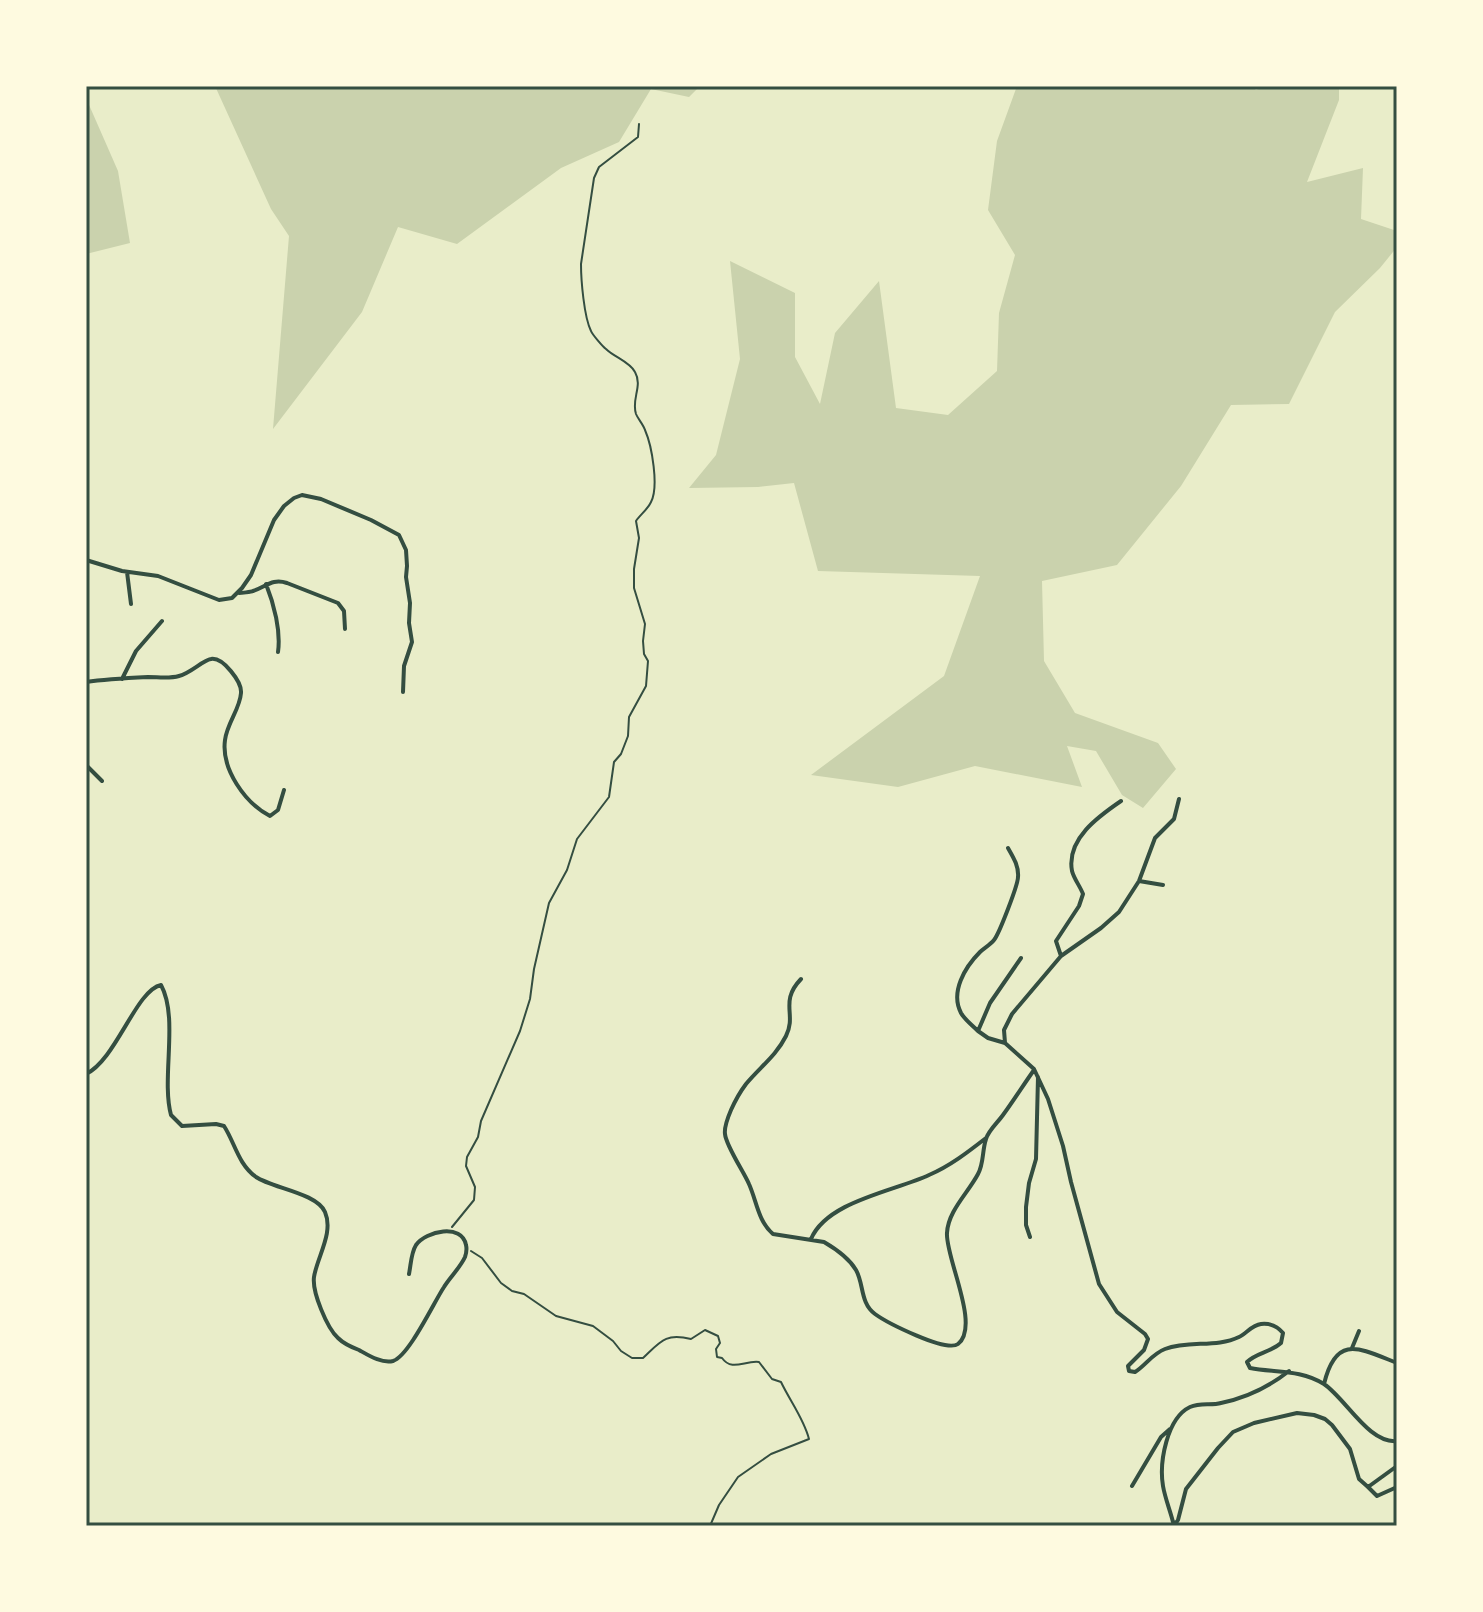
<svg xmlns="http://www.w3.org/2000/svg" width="1483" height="1612" font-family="'Crimson Pro',serif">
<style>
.green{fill:#cad2ad}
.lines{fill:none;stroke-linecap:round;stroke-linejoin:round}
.path{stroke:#344e41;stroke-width:2}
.minor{stroke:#344e41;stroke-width:4}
.neatline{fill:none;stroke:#344e41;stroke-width:3}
</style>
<rect width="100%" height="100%" fill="#e9edc9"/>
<path class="green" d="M215,86H700L689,97L651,89L619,142L561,168L457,244L398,227L362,312L273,429L289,236L271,209Z
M1017,86H1251L1256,90L1268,86H1339V100L1307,182L1363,168L1361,219L1397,231V247L1380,268L1335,312L1289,404L1231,405L1181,486L1117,565L1042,581L1044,661L1075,713L1158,743L1176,769L1143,808L1122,795L1096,751L1067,746L1082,787L975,766L898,787L811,775L944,676L980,576L818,571L794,483L758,487L689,488L716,455L740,359L730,261L795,293V357L820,404L835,333L879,281L896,408L948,415L997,371L999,313L1015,255L988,210L997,141Z
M86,98L118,171L130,243L86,254Z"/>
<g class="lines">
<path class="path" d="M452,1227L474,1200L475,1187L466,1166L467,1157L478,1137L481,1121L520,1031L530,999L534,969L549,903L567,870L577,839L609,797L614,762L621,754L628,736L629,717L646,686L648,661L644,654L643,641L645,624L634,588V569L639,538L636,521C640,515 648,509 651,502C659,487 652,446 645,430C643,424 638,419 636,414C631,399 643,386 635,372C630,362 614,357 606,349C603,347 592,334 591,331C584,317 581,280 581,264L594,178L599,167L638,137L639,124
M471,1251L482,1258L501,1283L512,1291L524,1294L556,1316L593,1326L613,1341L621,1351L632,1358H643C661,1341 665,1333 691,1339L705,1330L718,1336L720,1343L716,1349L717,1357L722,1358C732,1372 745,1360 759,1362L772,1379L781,1382C790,1401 804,1419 809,1439L771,1454L738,1477L719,1505L710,1526"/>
<path class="minor" d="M86,560L122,571L158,576L219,600L232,598L242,588L251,575L274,520L284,506L294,498L302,495L321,499L371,520L399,535L406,550L407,566L406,577L410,603L409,623L412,642L404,666L403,692
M127,572L131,604
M266,584C274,604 281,631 278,652
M239,593C241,593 251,592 253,591C266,587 272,578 287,583L338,603L344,611L345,629
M122,679L136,651L162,621
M86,682C106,679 127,678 148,677C158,677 169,679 179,676C191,673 203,660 211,659C223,657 242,682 241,693C240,709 227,723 225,740C221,769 245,803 270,816L278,810L284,790
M86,765L102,781
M1179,799L1174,819L1155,838L1139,881L1119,912L1101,928L1061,956L1012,1014L1004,1030L1005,1043L1034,1069L1048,1099L1063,1146L1071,1182L1099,1284L1117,1312L1145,1334L1148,1339L1144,1350L1128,1366L1129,1371L1135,1372C1146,1365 1152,1354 1165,1349C1189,1340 1216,1348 1239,1337C1247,1333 1252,1325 1261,1324C1270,1323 1278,1327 1283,1333L1281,1343C1271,1352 1256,1353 1247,1362L1250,1368C1275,1373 1300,1369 1324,1384C1346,1399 1369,1444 1397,1441
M1139,881L1163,885
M1061,956L1056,941L1079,906L1083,894C1080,886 1074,879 1072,871C1066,839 1099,816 1121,801
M801,979C779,1002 797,1014 786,1036C776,1056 760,1067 746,1084C740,1092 735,1101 731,1110C728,1117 724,1127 725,1134C726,1146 744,1172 749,1184C757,1202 758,1221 773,1234L824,1242C836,1249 849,1258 856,1270C864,1284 860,1303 875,1314C886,1322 946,1353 958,1344C981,1326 945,1257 947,1233C948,1211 968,1193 978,1174C984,1163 982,1151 986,1139C988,1131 998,1122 1003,1115C1014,1100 1024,1084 1034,1070
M978,1031C972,1025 965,1020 961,1013C950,992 965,967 980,952C984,948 990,945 994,940C999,934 1018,885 1018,877C1019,866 1013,857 1008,848
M1005,1043L988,1038L978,1031L990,1003L1021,958
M86,1074C116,1060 136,990 161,985C179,1018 161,1078 171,1115L182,1126L216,1124L224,1126C235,1143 238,1164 256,1177C272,1188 317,1193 325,1212C334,1233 317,1257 314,1277C312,1292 327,1328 338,1338C344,1344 351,1347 359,1350C368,1355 382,1364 393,1361C409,1356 434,1302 444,1287C450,1277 460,1268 465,1257C466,1254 467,1249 466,1245C462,1223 426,1231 416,1245C411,1253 411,1264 409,1274
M1030,1237L1026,1225V1207L1029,1183L1036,1159L1038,1077
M811,1239C827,1201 895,1191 929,1175C950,1166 968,1152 986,1138
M1352,1348L1359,1331
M1289,1371C1270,1386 1245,1398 1221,1403C1211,1406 1201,1402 1190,1407C1167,1418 1159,1462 1163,1486C1165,1498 1170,1510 1173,1522L1176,1523L1178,1520L1186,1489L1218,1448L1233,1432L1254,1423L1297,1413L1314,1415L1325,1419L1332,1425L1350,1449L1359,1479L1368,1487
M1324,1384C1336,1334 1359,1348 1397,1363
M1397,1466L1368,1487L1377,1496L1397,1487
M1132,1486L1161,1437L1170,1429"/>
</g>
<rect width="1483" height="1612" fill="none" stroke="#fefae0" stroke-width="176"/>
<rect x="88" y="88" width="1307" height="1436" class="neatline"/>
</svg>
